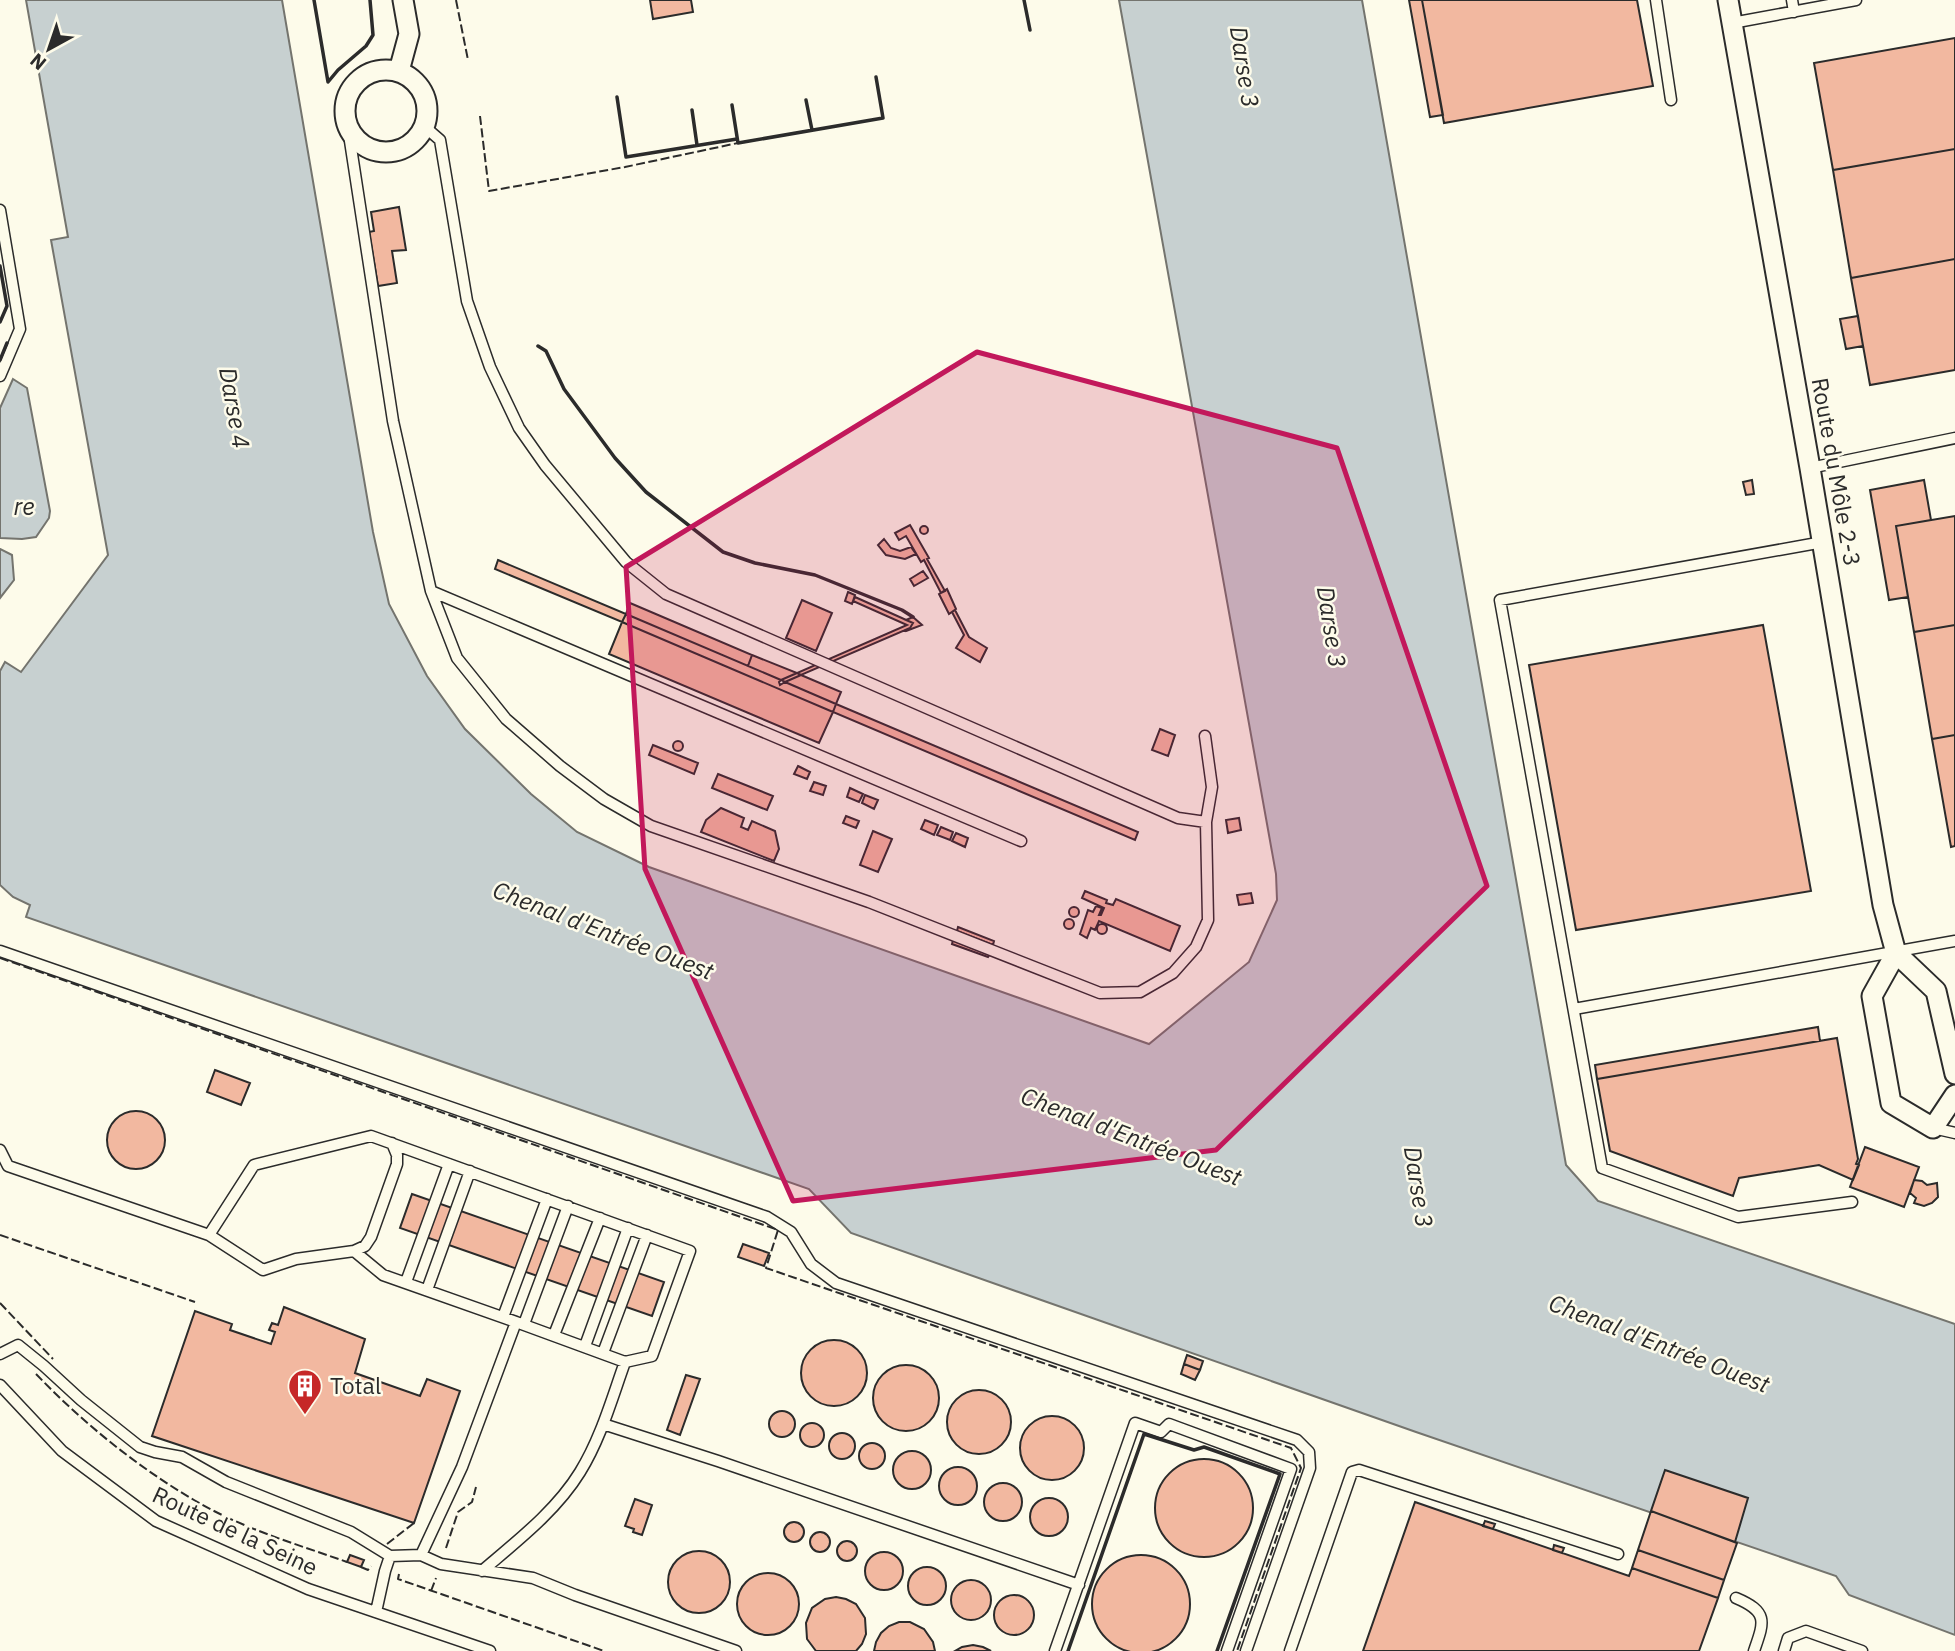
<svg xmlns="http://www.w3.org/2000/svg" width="1955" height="1651" font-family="'IBM Plex Sans',sans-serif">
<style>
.water{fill:#c7d0d0;stroke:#74746e;stroke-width:2}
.building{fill:#f2b8a0;stroke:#2b2b2b;stroke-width:2}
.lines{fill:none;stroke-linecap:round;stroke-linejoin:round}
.service-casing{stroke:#2b2b2b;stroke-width:13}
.minor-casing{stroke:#2b2b2b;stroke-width:23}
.service{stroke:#fdfbea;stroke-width:10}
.minor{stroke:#fdfbea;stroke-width:19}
.fence{stroke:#2b2b2b;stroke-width:2;stroke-dasharray:9 3.5;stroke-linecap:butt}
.wall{stroke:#2b2b2b;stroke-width:3.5}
.marked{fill:#c2185b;fill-opacity:0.2;stroke:#c2185b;stroke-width:5;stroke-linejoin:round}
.labels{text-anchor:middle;stroke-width:5;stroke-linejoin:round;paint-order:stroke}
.street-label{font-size:23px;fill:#2b2b2b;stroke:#fdfbea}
.poi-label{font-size:23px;fill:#2b2b2b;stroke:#fdfbea;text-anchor:start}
.water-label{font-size:24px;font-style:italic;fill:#2b2b2b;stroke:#fdfbea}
</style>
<rect width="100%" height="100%" fill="#fdfbea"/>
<path class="water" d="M26,0H282L373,532L389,604L427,676L465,729L531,794L577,832L649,867L1149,1044L1249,962L1277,900L1276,874L1119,0H1362L1566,1165L1598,1201L1955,1324V1635L1849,1595L1836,1576L1416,1432L851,1233L809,1189L26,917L30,905L13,897L0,885V671L5,662L21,672L108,555L51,240L68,237Z
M13,379L27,388L50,511L49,518L36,537L22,539L0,538V408Z
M0,549L12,555L14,580L0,598Z"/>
<path class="building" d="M650,0H691L693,12L653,19Z
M1409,0H1422L1443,115L1430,117Z
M1422,0H1637L1653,86L1444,123Z
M1955,38V149L1833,170L1814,63Z
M1955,149V259L1851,278L1833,170Z
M399,207L406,250L392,251L397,283L378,286L369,232L374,231L371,212Z
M1955,259V370L1870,385L1851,278Z
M1858,316L1863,346L1846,349L1840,319Z
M1752,480L1754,494L1746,495L1743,482Z
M1924,480L1931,520L1896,526L1908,597L1889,600L1870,490Z
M1955,516V625L1914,632L1896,526Z
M910,525L929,558L927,559L945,591L941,593L924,560L921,562L906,536L899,540L895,533Z
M920 530a4 4 0 1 1 8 0a4 4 0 1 1-8 0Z
M884,539L891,548L900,551L911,547L916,554L905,559L886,555L878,545Z
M498,560L626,614L622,622L495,569Z
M923,571L928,578L914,586L910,579Z
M947,589L956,609L949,614L939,594Z
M848,592L855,595L852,604L845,601Z
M855,597L913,623L910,628L801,675L797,673L907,625L853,601Z
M802,600L832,613L816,651L786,638Z
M630,603L752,655L748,666L626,614Z
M955,610L969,637L987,648L980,662L956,648L964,635L952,612Z
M626,614L781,680L779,682L780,685L785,682L836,704L833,712L622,622Z
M913,617L922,625L906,631L905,630L910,628L913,623L906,620Z
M622,622L833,712L819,743L609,654Z
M1763,625L1811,891L1576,930L1529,665Z
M1955,625V735L1932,739L1914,632Z
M752,655L797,673L781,680L748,666Z
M797,673L801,675L785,682L781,680Z
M801,675L841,692L836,704L785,682Z
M836,704L1138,832L1135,840L833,712Z
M1160,729L1175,735L1168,756L1152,750Z
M1955,735V846L1951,847L1932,739Z
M673 746a5 5 0 1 1 10 0a5 5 0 1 1-10 0Z
M653,745L698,763L694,774L649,755Z
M798,766L810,772L807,779L794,774Z
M718,774L773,796L767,810L712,788Z
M814,782L826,786L823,795L810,791Z
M850,788L863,794L859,802L847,797Z
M865,795L878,800L874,809L862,803Z
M721,808L744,818L741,827L748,830L752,821L775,831L779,849L774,861L701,832L706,820Z
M846,816L859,821L856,828L843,823Z
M1239,818L1241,830L1228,833L1226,820Z
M925,820L938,825L934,835L921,829Z
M941,827L953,832L950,840L937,835Z
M873,831L892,839L878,872L860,865Z
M956,833L968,838L965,847L952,841Z
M1085,891L1107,900L1106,903L1113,905L1116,899L1180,926L1170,951L1099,921L1095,930L1091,928L1087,938L1080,934L1088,910L1093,912L1096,906L1102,908L1099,915H1101L1104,908L1082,898Z
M1251,893L1253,903L1239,905L1237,895Z
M1069 912a5 5 0 1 1 10 0a5 5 0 1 1-10 0Z
M1064 924a5 5 0 1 1 10 0a5 5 0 1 1-10 0Z
M1097 929a5 5 0 1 1 10 0a5 5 0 1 1-10 0Z
M958,927L994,941L993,945L957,931Z
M953,940L990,954L988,957L952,944Z
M1818,1027L1820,1041L1597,1079L1595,1065Z
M1837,1038L1858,1159L1856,1164L1859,1165L1853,1180L1819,1165L1739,1178L1733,1196L1610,1151L1597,1079Z
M215,1070L250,1083L241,1105L207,1092Z
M107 1140a29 29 0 1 1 58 0a29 29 0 1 1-58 0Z
M1865,1147L1919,1167L1904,1207L1850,1187Z
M1914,1180L1922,1181L1927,1185L1937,1183L1938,1197L1932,1203L1924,1206L1914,1203L1916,1198L1910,1193Z
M412,1194L664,1282L652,1316L400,1228Z
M743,1244L769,1253L764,1266L738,1257Z
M284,1307L365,1339L355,1373L420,1396L427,1379L460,1391L414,1523L152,1436L195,1311L232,1324L230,1330L271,1344L275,1332L269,1330L272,1323L278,1325Z
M801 1373a33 33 0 1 1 66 0a33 33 0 1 1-66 0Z
M1187,1355L1203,1361L1200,1370L1184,1364Z
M1184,1364L1200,1370L1195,1380L1181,1374Z
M873 1398a33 33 0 1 1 66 0a33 33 0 1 1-66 0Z
M686,1375L700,1379L680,1435L667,1430Z
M947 1422a32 32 0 1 1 64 0a32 32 0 1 1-64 0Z
M769 1424a13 13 0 1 1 26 0a13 13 0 1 1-26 0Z
M1020 1448a32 32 0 1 1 64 0a32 32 0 1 1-64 0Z
M800 1435a12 12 0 1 1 24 0a12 12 0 1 1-24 0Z
M829 1446a13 13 0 1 1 26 0a13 13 0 1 1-26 0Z
M859 1456a13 13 0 1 1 26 0a13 13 0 1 1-26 0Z
M893 1470a19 19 0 1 1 38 0a19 19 0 1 1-38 0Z
M1155 1508a49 49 0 1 1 98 0a49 49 0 1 1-98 0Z
M939 1486a19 19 0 1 1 38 0a19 19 0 1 1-38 0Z
M1665,1470L1748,1498L1735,1542L1651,1511Z
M984 1502a19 19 0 1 1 38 0a19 19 0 1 1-38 0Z
M1030 1517a19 19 0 1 1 38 0a19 19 0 1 1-38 0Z
M635,1499L652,1505L642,1535L633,1532L634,1529L625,1526Z
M1415,1502L1629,1576L1632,1568L1718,1598L1699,1651H1363Z
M1651,1511L1737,1543L1724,1580L1638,1550Z
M1485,1521L1495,1524L1493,1529L1483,1526Z
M784 1532a10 10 0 1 1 20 0a10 10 0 1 1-20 0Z
M810 1542a10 10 0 1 1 20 0a10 10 0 1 1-20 0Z
M837 1551a10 10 0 1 1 20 0a10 10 0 1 1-20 0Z
M1554,1545L1564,1548L1562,1553L1553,1550Z
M1638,1550L1724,1580L1718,1598L1632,1568Z
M668 1582a31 31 0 1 1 62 0a31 31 0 1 1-62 0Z
M865 1571a19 19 0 1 1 38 0a19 19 0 1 1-38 0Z
M350,1555L364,1560L361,1567L347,1562Z
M1092 1604a49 49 0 1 1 98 0a49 49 0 1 1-98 0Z
M908 1586a19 19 0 1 1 38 0a19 19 0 1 1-38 0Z
M737 1604a31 31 0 1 1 62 0a31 31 0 1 1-62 0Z
M951 1600a20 20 0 1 1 40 0a20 20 0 1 1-40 0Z
M994 1615a20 20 0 1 1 40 0a20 20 0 1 1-40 0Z
M836,1597L846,1599L856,1604L865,1618L866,1634L862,1644L856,1651H816L807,1639L806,1623L812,1608L825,1599Z
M899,1622H910L924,1629L933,1642L935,1651H874L876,1642L881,1633L889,1626Z
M973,1645L983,1647L991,1651H955L962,1647Z"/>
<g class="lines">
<g class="service-casing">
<path id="service" d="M1656,0L1671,100
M1792,0L1794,12
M1732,23L1856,0
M425,127L440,140L467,301L490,367L519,428L545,465L626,562L666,594L1178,818L1206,822L1212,787L1205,736
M348,128L393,421L431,591L1021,841
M0,210L20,329L0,376
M1810,468L1955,438
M1823,542L1500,600L1602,1168L1738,1217L1852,1202
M431,591L457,658L506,719L560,766L604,799L651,826L869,902L1100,993L1140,992L1173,973L1196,947L1208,920L1206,822
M0,951L767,1217L791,1232L811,1264L836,1283L1297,1440L1309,1452L1310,1468L1246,1651
M1574,1009L1955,941
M1933,1128L1955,1133
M0,1150L8,1166L209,1235L263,1270L296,1259L354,1251L383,1275L516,1322L462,1467L421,1555L390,1556L385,1571L376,1612
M209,1235L254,1165L371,1136L690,1251L652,1356L625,1362
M354,1251L365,1246L371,1237L397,1164V1155L392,1143
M406,1282L449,1164
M427,1290L470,1171
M503,1317L547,1199
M524,1324L568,1206
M554,1335L600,1218
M585,1346L628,1228
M603,1353L647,1235
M0,1354L18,1345L44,1366L81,1400L140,1447L155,1452L182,1457L226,1482L351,1532L390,1556
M0,1385L62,1451L156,1521L308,1589L490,1651
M603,1424L718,1461L1079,1585
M421,1555L441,1564L533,1578L575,1595L736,1651
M482,1571C517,1541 556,1511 580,1472C601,1438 612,1398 625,1362L516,1322
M1736,1598C1769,1612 1764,1622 1754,1651
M1055,1651L1135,1423L1161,1432L1169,1424L1291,1469L1227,1651
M1290,1651L1352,1472L1359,1470L1618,1554
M1784,1651L1788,1638L1806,1631L1862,1651"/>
</g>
<g class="minor-casing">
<path id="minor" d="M1728,0L1810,468L1883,905L1896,953L1936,991L1955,1074
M345 111a41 41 0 1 1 82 0a41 41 0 1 1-82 0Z
M399,71L409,34L403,0
M1896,953L1872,996L1891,1103L1933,1128L1955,1095"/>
</g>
<use href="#service" class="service"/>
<use href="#minor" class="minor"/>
<path class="fence" d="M456,0L468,60
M480,116L489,191L625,167L738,143
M0,958L778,1230L766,1268L1291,1448L1301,1468L1237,1651
M0,1235L195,1302
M0,1303L53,1359
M36,1374C82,1422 136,1466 194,1500C241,1528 296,1544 347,1562
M387,1544L414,1523
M446,1548L458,1512L472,1502L476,1487
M361,1567L368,1570L371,1566
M399,1574L398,1579L604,1651
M431,1591L436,1578"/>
<path class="wall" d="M314,0L328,82L338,70L366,46L373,35L370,0
M1024,0L1030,30
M617,97L626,157L737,139
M806,100L812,130
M732,105L738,143L883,118L876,77
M692,110L697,145
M0,266L7,306L0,322
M538,346L546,351L564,389L615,458L646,492L723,552L755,563L815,575L902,610L913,617
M0,360L7,343
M1068,1651L1144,1434L1194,1450L1204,1447L1280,1474L1217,1651"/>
</g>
<path class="marked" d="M977,352L1337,448L1487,886L1216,1150L793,1201L645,869L626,567Z"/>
<defs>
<g id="building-pin" transform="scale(1.75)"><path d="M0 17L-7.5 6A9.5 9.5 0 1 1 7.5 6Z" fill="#c62828" stroke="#fdfbea"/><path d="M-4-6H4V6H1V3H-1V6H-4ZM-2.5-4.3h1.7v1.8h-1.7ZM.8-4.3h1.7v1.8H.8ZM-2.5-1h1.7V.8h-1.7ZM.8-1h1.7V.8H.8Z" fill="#fff"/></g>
</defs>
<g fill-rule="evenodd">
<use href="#building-pin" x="305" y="1386"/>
</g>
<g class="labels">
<g class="street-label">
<text transform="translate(1836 472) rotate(80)" y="8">Route du Môle 2-3</text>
<text transform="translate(235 1531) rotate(25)" y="8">Route de la Seine</text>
</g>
<g class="poi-label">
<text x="330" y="1394">Total</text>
</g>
<g class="water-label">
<text transform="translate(1244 67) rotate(81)" y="8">Darse 3</text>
<text transform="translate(234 408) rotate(80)" y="8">Darse 4</text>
<text x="24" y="515">re</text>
<text transform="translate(1331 627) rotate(81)" y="8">Darse 3</text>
<text transform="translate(603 931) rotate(21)" y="8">Chenal d'Entrée Ouest</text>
<text transform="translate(1131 1137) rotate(21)" y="8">Chenal d'Entrée Ouest</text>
<text transform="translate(1418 1187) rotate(81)" y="8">Darse 3</text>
<text transform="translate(1659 1344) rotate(21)" y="8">Chenal d'Entrée Ouest</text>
</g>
</g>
<g transform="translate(49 49) rotate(220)" stroke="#fdfbea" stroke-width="5" paint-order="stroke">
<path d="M0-5L12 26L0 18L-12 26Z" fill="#2b2b2b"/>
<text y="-10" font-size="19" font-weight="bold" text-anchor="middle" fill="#2b2b2b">N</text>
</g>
</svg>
